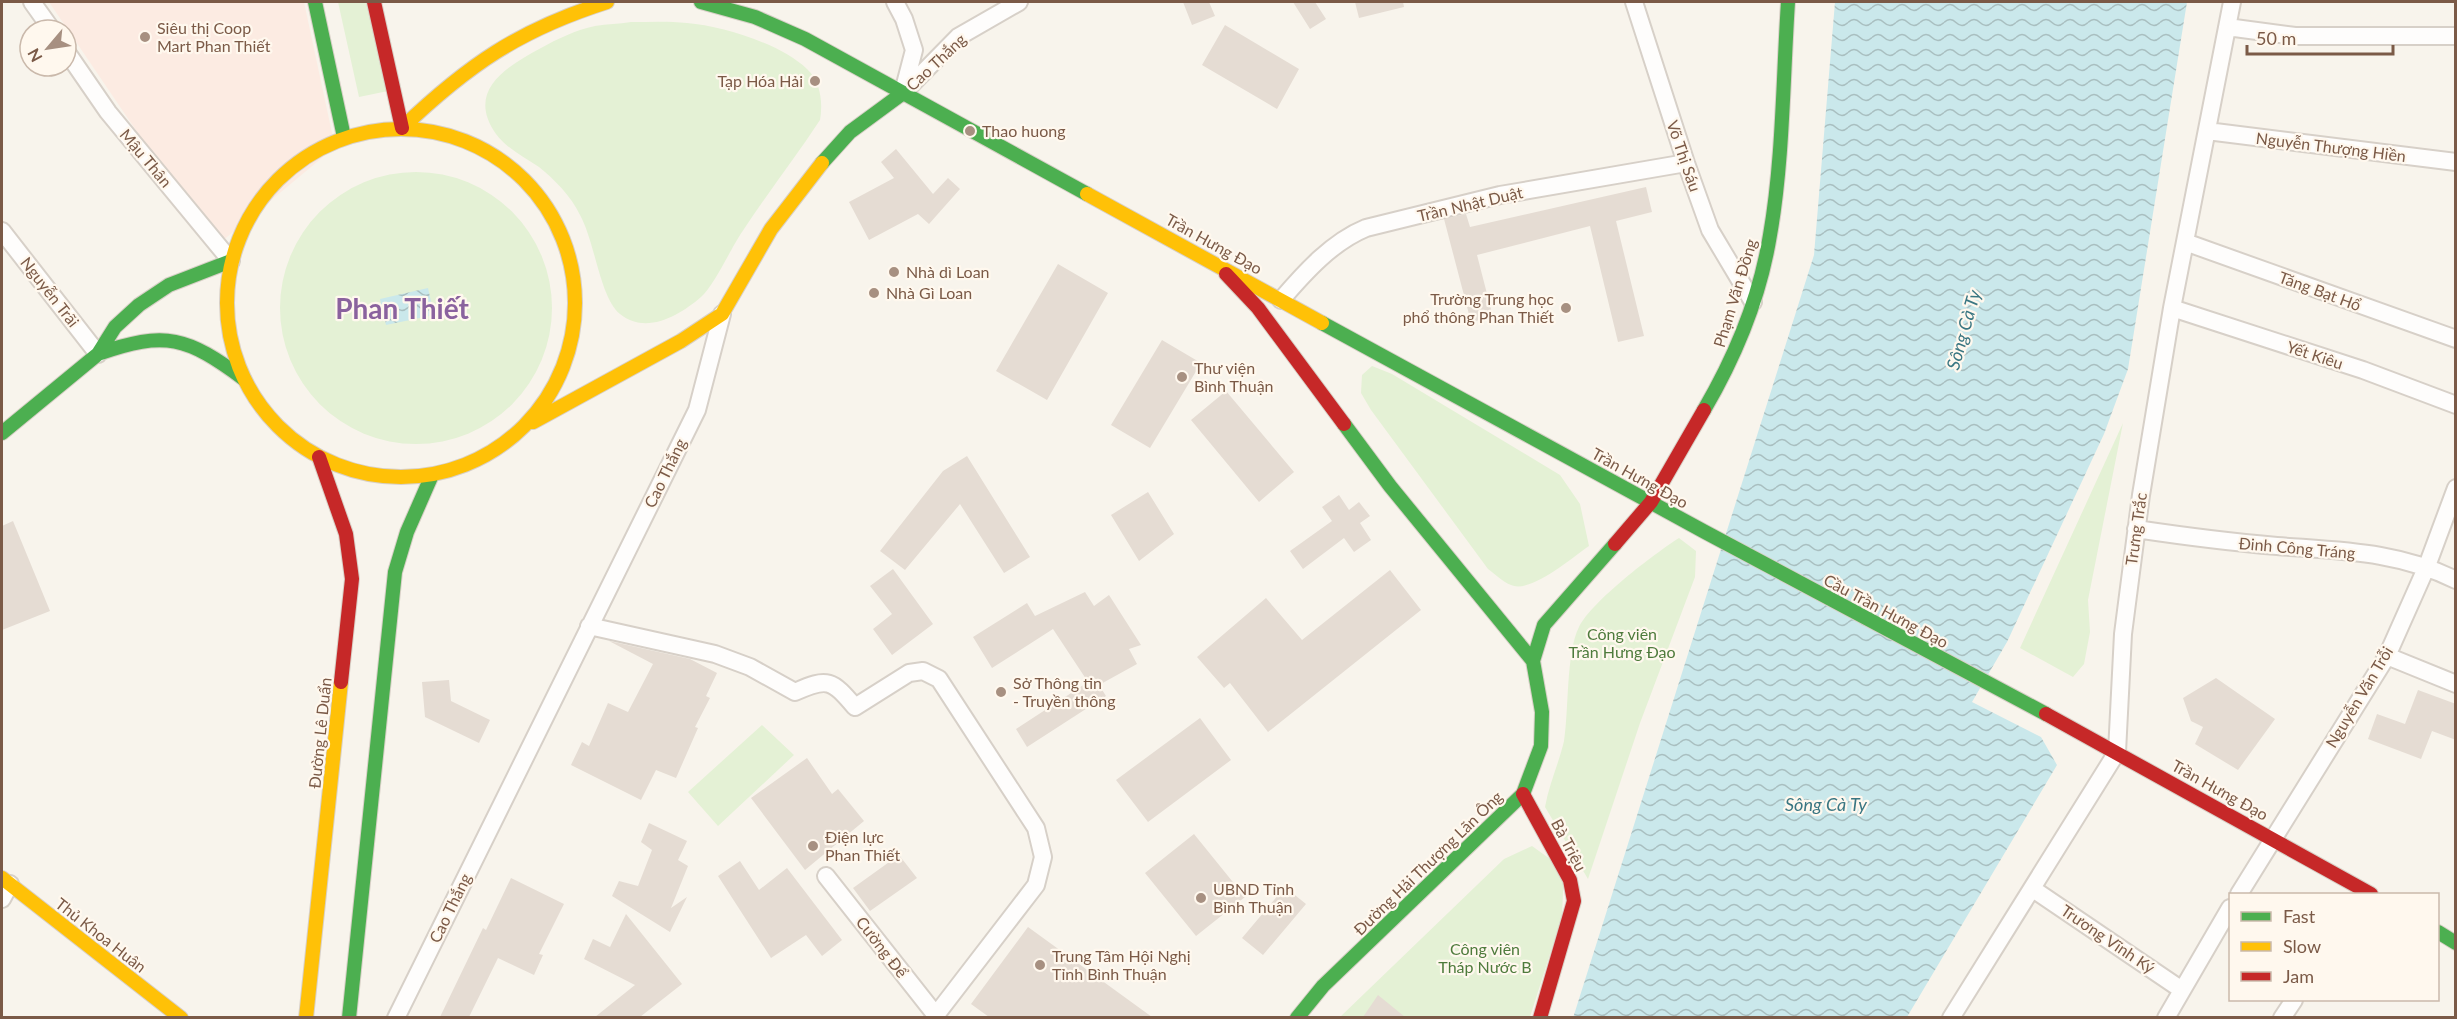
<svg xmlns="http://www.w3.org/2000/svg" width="2457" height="1019" font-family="Lato,sans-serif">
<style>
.commercial{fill:#fcebe2}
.green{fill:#e4f1d5}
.water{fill:url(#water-waves)}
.building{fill:#e5dcd3}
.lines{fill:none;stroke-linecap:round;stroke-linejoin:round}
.street-casing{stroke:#d7d0c8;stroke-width:20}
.fast-casing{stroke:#d8d0c7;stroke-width:16}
.slow-casing{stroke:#d8d0c7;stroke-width:16}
.jam-casing{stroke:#d8d0c7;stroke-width:16}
.street{stroke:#fefdfc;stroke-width:16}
.fast{stroke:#4caf50;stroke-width:14}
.slow{stroke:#ffc107;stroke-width:14}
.jam{stroke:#c62828;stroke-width:14}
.poi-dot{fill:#a79081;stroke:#fff8ee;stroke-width:2}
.labels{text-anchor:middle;stroke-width:4.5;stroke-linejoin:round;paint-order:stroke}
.poi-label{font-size:16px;fill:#7b5a47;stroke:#fff8ee;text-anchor:start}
.street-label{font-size:16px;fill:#7b5a47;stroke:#fff8ee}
.park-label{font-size:16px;fill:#4e7b3c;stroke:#fff8ee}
.water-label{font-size:18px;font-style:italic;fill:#397682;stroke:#fff8ee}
.town-label{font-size:28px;font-weight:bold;fill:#8a629e;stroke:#fff8ee}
</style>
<defs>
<pattern id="water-waves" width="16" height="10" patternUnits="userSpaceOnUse" patternTransform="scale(1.5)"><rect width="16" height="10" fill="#cae8eb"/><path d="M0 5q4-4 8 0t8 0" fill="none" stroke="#a9bfc0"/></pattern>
</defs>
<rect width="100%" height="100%" fill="#f8f4ec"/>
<path class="commercial" d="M49,2H304L335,147L215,247Z"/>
<path class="green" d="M338,2H369L388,91L359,97Z
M631,22C650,22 669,21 687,23C723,26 781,44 807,69C821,82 823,103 820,120C795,158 767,194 742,232C731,248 714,286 701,297C679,316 646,335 620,314C600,298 595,242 580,215C571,196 555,180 539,167C524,157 506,148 496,134C465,90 508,66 541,48C557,39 576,30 595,26C607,24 619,24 631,22Z
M280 308a136 136 0 1 1 272 0a136 136 0 1 1-272 0Z
M1372,366L1392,374L1560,475L1580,504L1589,546C1573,557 1530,594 1511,585C1503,582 1495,574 1488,569L1371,410L1361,393L1362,375Z
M2123,423L2088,600L2090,632L2084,664L2073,677L2020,648Z
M1679,538L1696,551L1695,577L1640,723L1588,879L1545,807C1549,784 1559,763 1564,741C1569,710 1566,652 1579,627C1592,601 1654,554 1679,538Z
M762,725L794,755L718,826L688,792Z
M1532,846L1564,869L1562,916L1530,1017L1339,1018L1504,859Z"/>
<path class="water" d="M1835,2H2187L2128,369L2104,434L2007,642L1972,702L2041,737L2057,765L1907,1017L1573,1018L1814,255Z
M428,288L434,315L386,325L380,299Z"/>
<path class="building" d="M1183,2H1209L1215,16L1192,25Z
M1293,2H1315L1326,19L1310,29Z
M1355,2H1403L1404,7L1359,18Z
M1225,25L1299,69L1277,109L1202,65Z
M896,149L933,194L948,178L960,189L929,224L918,214L869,240L849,202L894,178L881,162Z
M1646,187L1652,212L1616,221L1644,336L1618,342L1590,226L1477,255L1493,317L1471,322L1444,219L1466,214L1470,227Z
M1058,264L1108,293L1047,400L996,371Z
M1162,340L1201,363L1150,448L1111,425Z
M1226,391L1294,472L1259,502L1191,420Z
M967,456L1030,557L1004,573L960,504L905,570L880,551L943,471Z
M1148,492L1174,534L1139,561L1111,515Z
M1339,495L1349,510L1359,502L1370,516L1360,523L1371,540L1354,552L1344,538L1303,569L1290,551L1332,521L1322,507Z
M13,521L50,611L2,630V526Z
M893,569L933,624L892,655L873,629L892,614L870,586Z
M1390,570L1421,610L1268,732L1230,683L1224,688L1197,657L1266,598L1302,640Z
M1085,592L1094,606L1109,595L1141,645L1129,649L1137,664L1099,685L1106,696L1027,747L1016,729L1088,682L1053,629L992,668L973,637L1027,603L1035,616Z
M609,641L690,659L717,673L706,696L710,698L695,727L698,728L676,778L656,770L641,800L571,765L582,742L589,746L608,703L628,712L653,664Z
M2216,678L2275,719L2238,770L2195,744L2203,727L2191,721L2183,698Z
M449,680L451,701L490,720L479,743L425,717L422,682Z
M2418,690L2456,704V740L2432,731L2421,759L2368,739L2377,714L2405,724Z
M1200,718L1231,760L1148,822L1116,780Z
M807,758L832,794L838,789L864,821L805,870L751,798Z
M649,823L687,841L678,860L688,866L671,908L687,897L670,932L612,896L619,881L638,886L652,850L641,842Z
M1194,834L1245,897L1196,936L1145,873Z
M899,855L917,878L870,911L853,888Z
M740,861L759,890L787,868L842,940L822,956L806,935L771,958L718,876Z
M511,878L564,904L539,954L543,955L534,975L498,958L469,1017H440L483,928L486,930Z
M1285,887L1306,904L1263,955L1242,938Z
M626,914L682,984L640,1017H595L635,985L584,959L593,939L610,947Z
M1028,927L1152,1017H989L971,1004Z
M1378,995L1405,1017H1363Z"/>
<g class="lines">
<g class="street-casing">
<path id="street" d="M32,2L52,30
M895,2L904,19L914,50L903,92
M1634,2L1686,163L1710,230L1753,302
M2227,27L2295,36H2456
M66,51L108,112L231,261
M903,93L958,37L1019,2
M2207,131L2456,162
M2,231L98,354
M2185,242L2456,339
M1281,300C1305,272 1332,242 1366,228L1500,195L1686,163
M2172,308L2363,370L2456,405
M2136,529C2183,536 2229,542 2277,546C2341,551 2397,551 2456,580
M589,626L715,654L750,667L795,692C828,677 832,680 855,707L909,673L923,671L939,679L1036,828L1043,857L1036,885L936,1015
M2387,656L2456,684
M826,876L938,1018
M2033,889L2182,990
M2239,894L2387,656L2427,566L2456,488
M2,899L10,884
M396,1018L697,410L722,314
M1951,1018L2117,752L2123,634L2141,495L2172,308L2232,2
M2166,1018L2230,908
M2282,1018L2294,1000"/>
</g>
<g class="fast-casing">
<path id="fast" d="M315,2L344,137
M701,2L755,17L805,39L1087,194
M822,163L850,132L903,93
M1322,323L1705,532L2046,714
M98,354C166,330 187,337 244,379
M1704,410C1735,357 1760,297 1770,235C1783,162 1783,77 1788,2
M1344,424L1390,486L1533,661
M2,433L98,354L115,327L139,305L169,285L231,261
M2438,932L2456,943
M349,1018L395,572L407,532L432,475
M1297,1018L1323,986L1523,794L1541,746L1542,712L1533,661L1544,625L1615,544"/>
</g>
<g class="slow-casing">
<path id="slow" d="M402,128C468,65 519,30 607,2
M227 303a174 174 0 1 1 348 0a174 174 0 1 1-348 0Z
M1087,194L1322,323
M533,422L681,341L722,314L771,229L822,163
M2,878L181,1018
M306,1018L341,682"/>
</g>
<g class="jam-casing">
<path id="jam" d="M374,2L402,128
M1226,274L1258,308L1344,424
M319,457L346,534L352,579L341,682
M1615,544L1651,502L1704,410
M2046,714L2371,894
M1523,794L1570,880L1574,901L1540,1018"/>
</g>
<use href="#street" class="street"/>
<use href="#fast" class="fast"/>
<use href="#slow" class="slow"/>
<use href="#jam" class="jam"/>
</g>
<g class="poi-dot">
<circle cx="145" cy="37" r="6"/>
<circle cx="815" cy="81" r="6"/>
<circle cx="970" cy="131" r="6"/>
<circle cx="894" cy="272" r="6"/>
<circle cx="874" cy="293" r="6"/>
<circle cx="1566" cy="308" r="6"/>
<circle cx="1182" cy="377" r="6"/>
<circle cx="1001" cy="692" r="6"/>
<circle cx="813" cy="846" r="6"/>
<circle cx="1201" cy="898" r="6"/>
<circle cx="1040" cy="965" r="6"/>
</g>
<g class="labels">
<g class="poi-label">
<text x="157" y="34">Siêu thị Coop<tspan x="157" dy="18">Mart Phan Thiết</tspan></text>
<text x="803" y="87" text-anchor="end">Tạp Hóa Hải</text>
<text x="982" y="137">Thao huong</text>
<text x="906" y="278">Nhà dì Loan</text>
<text x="886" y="299">Nhà Gì Loan</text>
<text x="1554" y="305" text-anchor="end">Trường Trung học<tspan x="1554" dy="18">phổ thông Phan Thiết</tspan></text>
<text x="1194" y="374">Thư viện<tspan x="1194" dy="18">Bình Thuận</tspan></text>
<text x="1013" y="689">Sở Thông tin<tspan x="1013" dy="18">- Truyền thông</tspan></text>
<text x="825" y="843">Điện lực<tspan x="825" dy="18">Phan Thiết</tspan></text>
<text x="1213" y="895">UBND Tỉnh<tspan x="1213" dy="18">Bình Thuận</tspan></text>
<text x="1052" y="962">Trung Tâm Hội Nghị<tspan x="1052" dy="18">Tỉnh Bình Thuận</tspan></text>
</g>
<g class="street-label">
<text transform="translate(936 62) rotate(-43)" y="6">Cao Thắng</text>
<text transform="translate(2331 147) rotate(7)" y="6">Nguyễn Thượng Hiền</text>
<text transform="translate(1684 156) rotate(71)" y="6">Võ Thị Sáu</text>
<text transform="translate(146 158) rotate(50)" y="6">Mậu Thân</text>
<text transform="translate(1470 204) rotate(-13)" y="6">Trần Nhật Duật</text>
<text transform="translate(1214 244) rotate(29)" y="6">Trần Hưng Đạo</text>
<text transform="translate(2320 291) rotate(20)" y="6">Tăng Bạt Hổ</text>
<text transform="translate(50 292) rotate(52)" y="6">Nguyễn Trãi</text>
<text transform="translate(1735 293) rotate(-73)" y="6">Phạm Văn Đồng</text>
<text transform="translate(2315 355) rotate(18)" y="6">Yết Kiêu</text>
<text transform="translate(665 473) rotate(-64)" y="6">Cao Thắng</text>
<text transform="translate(1640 478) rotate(29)" y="6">Trần Hưng Đạo</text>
<text transform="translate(2136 529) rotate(-82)" y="6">Trưng Trắc</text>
<text transform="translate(2297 548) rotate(5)" y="6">Đinh Công Tráng</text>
<text transform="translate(1886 611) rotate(28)" y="6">Cầu Trần Hưng Đạo</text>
<text transform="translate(2359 697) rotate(-59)" y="6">Nguyễn Văn Trỗi</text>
<text transform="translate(320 733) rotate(-84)" y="6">Đường Lê Duẩn</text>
<text transform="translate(2220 790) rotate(29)" y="6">Trần Hưng Đạo</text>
<text transform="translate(1569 845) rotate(62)" y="6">Bà Triệu</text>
<text transform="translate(1428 863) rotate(-44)" y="6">Đường Hải Thượng Lãn Ông</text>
<text transform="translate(450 908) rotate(-64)" y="6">Cao Thắng</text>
<text transform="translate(101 935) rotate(38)" y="6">Thủ Khoa Huân</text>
<text transform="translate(2108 939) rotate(34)" y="6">Trương Vĩnh Ký</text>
<text transform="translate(882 947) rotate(52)" y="6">Cường Để</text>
</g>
<g class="park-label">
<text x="1622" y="640">Công viên<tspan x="1622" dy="18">Trần Hưng Đạo</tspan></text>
<text x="1485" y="955">Công viên<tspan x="1485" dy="18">Tháp Nước B</tspan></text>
</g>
<g class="water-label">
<text transform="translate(1964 330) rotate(-74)" y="6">Sông Cà Ty</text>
<text x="1826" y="811">Sông Cà Ty</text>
</g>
<g class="town-label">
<text x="402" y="319">Phan Thiết</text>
</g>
</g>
<rect width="2457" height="1019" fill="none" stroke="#7b5a47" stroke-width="6"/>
<rect x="2229" y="893" width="210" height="108" fill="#fff8ee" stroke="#cab9ab" stroke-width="1.5"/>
<rect x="2241" y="912" width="30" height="9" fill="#4caf50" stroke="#cab9ab" stroke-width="1.5"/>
<text x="2283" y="923" font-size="18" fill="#7b5a47">Fast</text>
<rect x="2241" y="942" width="30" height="9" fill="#ffc107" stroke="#cab9ab" stroke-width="1.5"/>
<text x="2283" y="953" font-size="18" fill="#7b5a47">Slow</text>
<rect x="2241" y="972" width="30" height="9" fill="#c62828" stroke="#cab9ab" stroke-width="1.5"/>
<text x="2283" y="983" font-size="18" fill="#7b5a47">Jam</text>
<g transform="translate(48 48) rotate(241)"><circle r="28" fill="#fff8ee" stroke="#cab9ab" stroke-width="1.5"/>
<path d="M0-4.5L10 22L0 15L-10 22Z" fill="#a79081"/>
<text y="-9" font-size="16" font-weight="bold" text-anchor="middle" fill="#7b5a47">N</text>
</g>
<path d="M2247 45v9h146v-9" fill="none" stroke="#7b5a47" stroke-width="3"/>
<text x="2256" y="45" font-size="18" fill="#7b5a47" stroke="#fff8ee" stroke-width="4.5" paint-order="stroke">50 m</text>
</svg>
